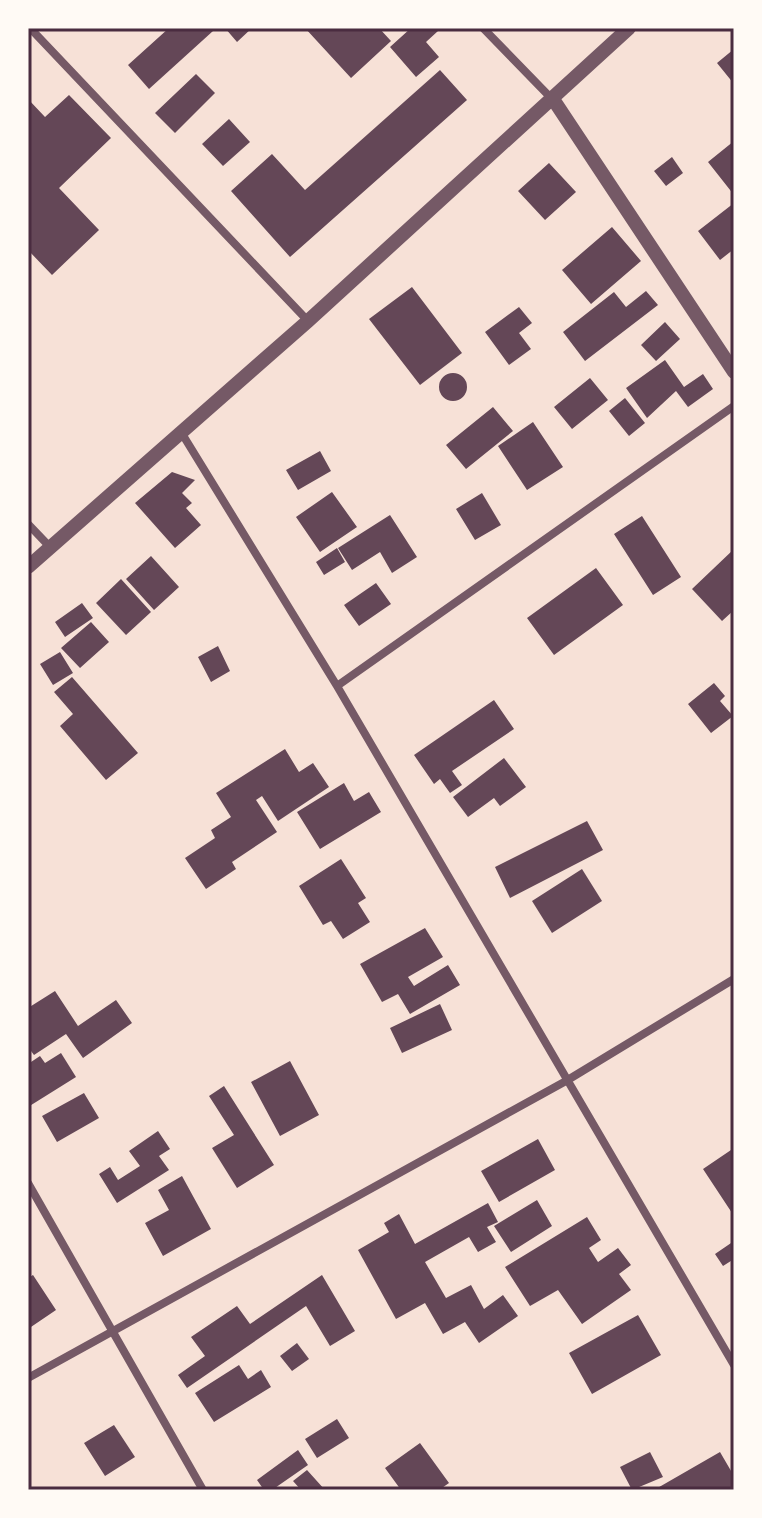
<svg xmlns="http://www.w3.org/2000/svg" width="762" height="1518" font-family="Arial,sans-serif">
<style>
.building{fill:#644757}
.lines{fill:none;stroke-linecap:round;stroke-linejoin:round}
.minor{stroke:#755966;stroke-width:8}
.tertiary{stroke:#755966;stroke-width:14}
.neatline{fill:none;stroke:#4a2c40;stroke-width:3}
</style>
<rect width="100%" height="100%" fill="#f7e1d7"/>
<path class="building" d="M169,28H210L213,31L149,89L128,65Z
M225,28H252L237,42Z
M305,28H379L391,41L351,78Z
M411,28L438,31L426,42L439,57L416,77L390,47Z
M734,49V84L717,63Z
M440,70L467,100L290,257L231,191L272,154L305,190Z
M196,74L215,93L175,133L155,113Z
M69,95L111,138L59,188L99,230L52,275L28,250V99L45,117Z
M229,119L250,142L223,166L202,144Z
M734,141V195L708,162Z
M672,157L683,173L666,186L654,171Z
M549,163L576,192L545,220L518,191Z
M734,203V249L720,260L698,231Z
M612,227L641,261L591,304L562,270Z
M412,287L462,353L420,385L369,319Z
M646,291L658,305L585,361L563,332L614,292L626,307Z
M519,307L532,323L519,333L531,349L509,365L485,332Z
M665,322L680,339L656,361L641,345Z
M665,360L684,387L703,374L713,389L688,407L676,391L647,418L626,388Z
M439 387a14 14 0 1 1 28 0a14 14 0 1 1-28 0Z
M590,378L608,400L572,429L554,407Z
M625,398L645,423L629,436L609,411Z
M493,407L513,431L466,469L446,445Z
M533,422L563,467L527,490L498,446Z
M320,451L331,471L298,490L286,470Z
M172,472L195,480L182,493L192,503L186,508L201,525L175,548L135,503Z
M332,492L357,527L320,552L296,517Z
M482,493L501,525L475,540L456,509Z
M390,515L417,557L392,573L380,552L352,570L338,548Z
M642,516L681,577L653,595L614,534Z
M337,548L345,562L324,575L316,562Z
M734,549V610L722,621L692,589Z
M151,556L179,587L154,610L126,579Z
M596,568L623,605L554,655L527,618Z
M121,579L151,612L126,635L96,603Z
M376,583L391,604L359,626L344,605Z
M82,603L93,618L65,637L55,622Z
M91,622L109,642L80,668L61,648Z
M218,646L230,671L211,682L198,657Z
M60,652L73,673L53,685L40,664Z
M72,677L138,753L106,780L60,726L73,714L54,692Z
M714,683L725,696L720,701L733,716L711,733L688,704Z
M494,700L514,729L452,771L462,785L450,793L440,779L434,784L414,755Z
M285,749L299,772L313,763L329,787L278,821L262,796L256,800L277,832L232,862L236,869L206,889L185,858L215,838L211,830L231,817L216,793Z
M504,758L526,787L500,806L494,798L468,817L453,797Z
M344,783L354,801L369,792L381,812L320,849L297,812Z
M587,821L603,850L510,898L495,867Z
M341,859L366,898L358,903L370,922L343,939L331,921L323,925L299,886Z
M582,869L602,901L552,933L532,901Z
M425,928L443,957L408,977L414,986L448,965L460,985L410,1014L398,994L382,1002L360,964Z
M55,991L78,1026L116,1000L132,1023L83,1058L66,1034L34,1055L28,1047V1008Z
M440,1004L452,1030L402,1053L390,1028Z
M61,1053L76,1077L28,1107V1064L40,1056L45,1063Z
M290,1061L319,1115L280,1136L251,1082Z
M224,1086L274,1165L237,1188L212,1148L234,1135L209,1096Z
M84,1093L99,1118L57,1142L42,1116Z
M158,1131L170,1149L159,1156L169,1170L117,1203L99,1174L110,1167L118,1180L140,1166L129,1151Z
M538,1139L555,1170L499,1202L481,1171Z
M731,1150L734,1155V1216L703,1169Z
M182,1176L211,1229L163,1256L145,1223L169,1210L158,1190Z
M537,1200L552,1226L511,1252L494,1226Z
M488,1203L498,1222L487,1227L496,1242L478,1252L469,1237L425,1262L446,1298L471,1285L484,1309L503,1295L518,1316L479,1343L465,1322L443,1334L425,1303L396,1319L358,1250L389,1232L384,1223L399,1214L415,1244Z
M587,1217L601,1240L589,1248L598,1262L618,1248L631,1265L619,1274L631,1290L582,1324L558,1290L530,1306L505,1267Z
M734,1241V1259L723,1266L715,1254Z
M33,1275L56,1310L28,1329V1278Z
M322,1275L355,1331L330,1346L306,1306L187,1388L178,1375L205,1356L191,1337L237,1306L250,1324Z
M638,1315L661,1355L592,1394L569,1353Z
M297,1343L309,1359L292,1371L280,1356Z
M239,1365L248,1379L261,1370L271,1387L214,1422L195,1393Z
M337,1419L349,1438L317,1458L305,1439Z
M114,1425L135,1457L105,1476L84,1443Z
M420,1443L449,1483L439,1490H401L385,1468Z
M298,1450L308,1465L272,1490H264L257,1480Z
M650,1452L663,1477L632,1490L620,1467Z
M720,1452L734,1476V1490H654Z
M307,1470L325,1490H301L293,1481Z"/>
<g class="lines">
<path class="minor" d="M30,28L308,321
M483,28L552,99
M181,432L337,686L734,1365
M28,524L50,547
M337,686L734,406
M28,1183L203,1490
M28,1378L566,1081L734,979"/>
<path class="tertiary" d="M553,99L734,372
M28,567L308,321L629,28"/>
</g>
<rect width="762" height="1518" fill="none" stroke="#fffaf5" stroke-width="60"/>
<rect x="30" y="30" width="702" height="1458" class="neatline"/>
</svg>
